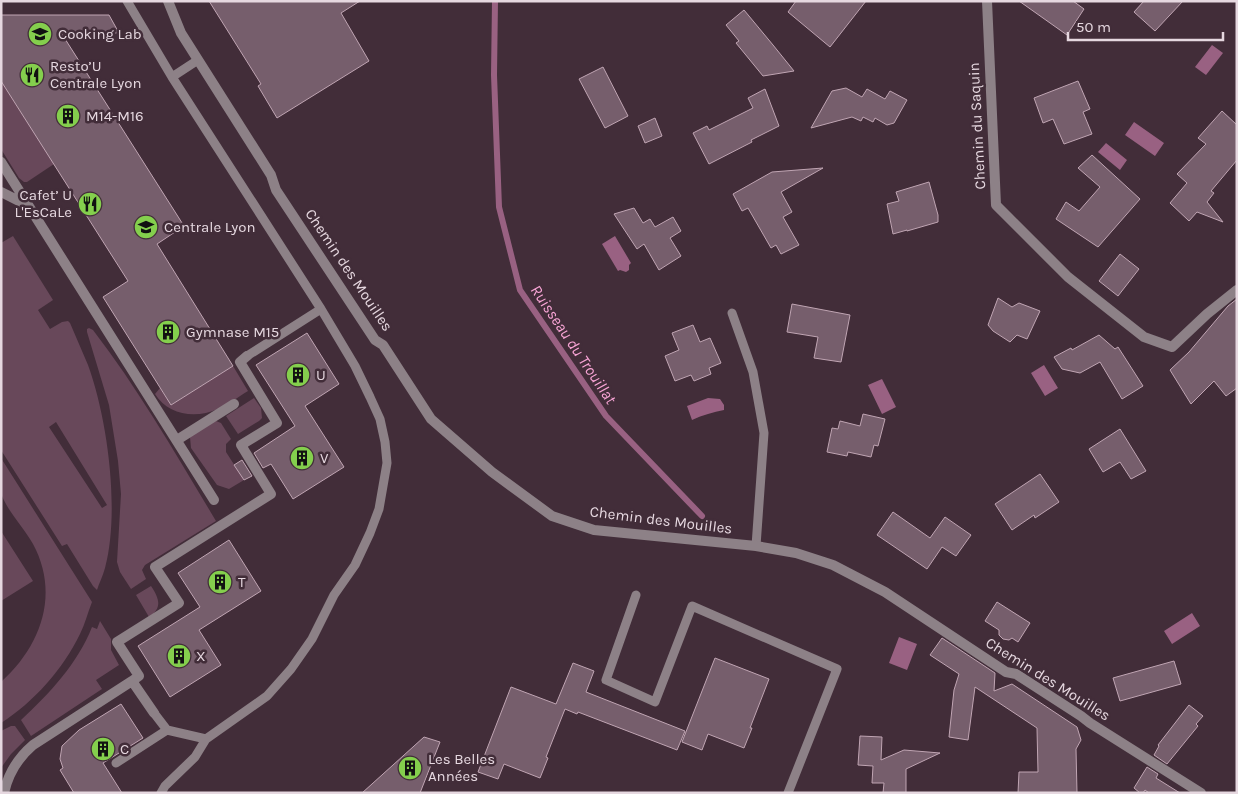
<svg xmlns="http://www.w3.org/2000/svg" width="1238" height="794" font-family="Karla,sans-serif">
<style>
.green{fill:#68485a;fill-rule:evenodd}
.water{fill:#996182}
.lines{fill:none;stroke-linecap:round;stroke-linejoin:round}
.stream{stroke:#996182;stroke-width:6}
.building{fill:#765e6c;stroke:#c0a5b3}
.service{stroke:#8d8187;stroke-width:9}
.pedestrian{stroke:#8d8187;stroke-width:10}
.minor{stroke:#8d8187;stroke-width:10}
.labels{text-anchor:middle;stroke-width:5;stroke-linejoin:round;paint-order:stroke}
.poi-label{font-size:15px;fill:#e6d8e0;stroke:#422d39;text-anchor:start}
.street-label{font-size:15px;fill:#e6d8e0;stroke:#422d39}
.water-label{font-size:16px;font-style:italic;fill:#f8a4d5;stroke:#422d39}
</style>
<rect width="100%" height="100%" fill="#422d39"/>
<path class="green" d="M1,81L54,164L27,182H24L19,178L1,149Z
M13,236L53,300L38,310L50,329L62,322L68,321L70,323C76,337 82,351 88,365C108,420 120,512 105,568C103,576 99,583 97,590L93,586L67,544L62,546L1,450V243ZM56,422L107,505L102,508L49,427Z
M89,328L93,330C139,390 177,456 216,521L145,565L142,570L146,579L131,589L120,572L117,562L121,494L118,461L109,405L87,332V329Z
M233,366L248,391C238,397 228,405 218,409C195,419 168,415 155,394L160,388L171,405Z
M254,398L261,408L262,418L259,421L238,434L226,416Z
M216,421L221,423L231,439L226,444V452L244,480L229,489L217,485L191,448L190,437L210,423Z
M1,458L92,602C88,612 85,624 80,634C63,669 34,702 1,723V682C41,646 60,594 33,544C24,528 9,513 2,496C0,488 1,467 1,458Z
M1,531L33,581L1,601Z
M151,586C159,598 163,608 149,617L136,595Z
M100,621L111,639V650L119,665L96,680L102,689L31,736L21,720C49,694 78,663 92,627L97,629Z
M11,726H15L25,740L11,754L1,768V731Z"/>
<path class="water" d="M1212,45L1223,53L1206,75L1195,67Z
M1134,122L1164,143L1155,156L1125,135Z
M1106,143L1127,160L1120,170L1098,152Z
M615,236L631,263L629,265V270L626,272L620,270L618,271L602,244Z
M1044,365L1058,388L1045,396L1031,373Z
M882,379L896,407L882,414L868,385Z
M708,398L720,399L724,405V410C713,412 703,415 692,420L687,406Z
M1192,613L1200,626L1172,644L1164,631Z
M899,637L917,644L907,670L889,663Z"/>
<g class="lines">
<path class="stream" d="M495,1L494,75L499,207L520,290L606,416L702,516"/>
</g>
<path class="building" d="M209,1H360L341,13L369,61L277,118L258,86L261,84Z
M796,1H866L830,47L788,12Z
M1019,1H1073L1084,9L1067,35Z
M1144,1H1183L1155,31L1134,12Z
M744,10L773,45L794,71L763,76L736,43L739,41L726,25Z
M1,15H109L119,33L60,31L184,226L157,244L233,366L171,405L103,297L128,281L1,81Z
M603,67L628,116L605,128L579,79Z
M1078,81L1090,109L1083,112L1092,134L1064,144L1053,119L1043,123L1034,98Z
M846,88L862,97L867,89L885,99L890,91L907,100L894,123L887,125L875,118L873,122L863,117L861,121L852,117L811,128L832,91Z
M765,89L779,126L751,140L752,142L709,164L693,133L707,126L709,130L753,108L748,98Z
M1222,111L1237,125V160L1211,191L1214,193L1207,202L1223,222L1197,212L1189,221L1170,203L1187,183L1177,174L1206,144L1198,138Z
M655,118L662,136L645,143L638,126Z
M1092,155L1140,199L1098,247L1056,219L1066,202L1079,211L1100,187L1078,168Z
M823,168L781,192L792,212L783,217L799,245L781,254L776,245L771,248L748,208L742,211L733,194L772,172Z
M929,182L938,215V222L907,231V230L893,234L887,204L899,201L896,192Z
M634,208L643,223L650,219L655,227L673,217L681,231L670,238L681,256L659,270L644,244L637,249L614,214Z
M1120,254L1139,269L1118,296L1099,281Z
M998,298L1012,307L1019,303L1040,311L1027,339L1017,335L1010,342L993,331L988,325Z
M1237,299V388L1226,396L1214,381L1191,404L1170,370L1189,352L1228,306Z
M792,304L850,315L841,362L814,358L818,337L787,332Z
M693,325L700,342L710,338L721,363L709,368L711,374L694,381L691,375L675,381L665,356L679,350L672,333Z
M307,333L339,384L305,406L344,467L293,499L271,464L263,468L254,453L295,426L256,365Z
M1099,335L1115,349L1118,347L1143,386L1122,399L1100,362L1080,373L1062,369L1054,357L1071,348L1072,350Z
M863,414L885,419L878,446L874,445L871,457L848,452L847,456L827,452L832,428L838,429L840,421L860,426Z
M1120,429L1146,471L1131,479L1120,462L1103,472L1089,449Z
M242,460L252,476L244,480L234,465Z
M1040,474L1059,502L1035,518L1034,515L1012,530L995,504Z
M893,512L930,538L945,517L971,535L956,556L942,547L927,569L877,535Z
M229,540L261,591L199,630L221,665L170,697L138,646L200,607L178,573Z
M997,602L1030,623L1018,642L1012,638L1009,640L1003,639L999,635V630L985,621Z
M942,638L995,673L994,691L1012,684L1077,727L1081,740L1076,749L1077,793H1018L1019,772H1038L1037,728L975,687L968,740L949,737L954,690L959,674L930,655Z
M715,658L769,679L750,728H752L744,748L708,734L702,750L682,742Z
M1174,661L1181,684L1120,701L1113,678Z
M573,663L594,671L586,692L685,731L677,750L578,712L577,714L565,709L546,757L548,758L540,778L504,764L498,779L478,772L511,687L556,704Z
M121,704L143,738L103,763L122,793H74L60,770L63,768L60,759L62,746L79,730Z
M1189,705L1203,716L1196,724L1198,726L1167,764L1154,755L1159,746L1158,745Z
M860,736L882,737L881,760L904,750L940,753L906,769V793H883L884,783H872L873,766L858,765Z
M424,737L440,742L420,793H362Z
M1147,767L1158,774L1156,778L1180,793H1149L1145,790L1143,793H1140L1134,788Z"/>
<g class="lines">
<path class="service" d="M127,1L172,77L321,309L355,366L370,397L380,419L385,442L387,463L379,509L370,533L355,565L334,595L312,639L291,669L267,696L206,739L195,757L165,786L161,793
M172,77L198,60
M732,313L753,372L764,433L756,546
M247,356L321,309
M636,595L606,680L655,702L692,606L837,669L788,793
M154,713L167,730L206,739
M116,763L167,730"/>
<path class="pedestrian" d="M1,162L214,500
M1,192L27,205
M177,440L234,404
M154,713L132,681L139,676L117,642L179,603L155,567L271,494L241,445L277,423L240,362L247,356
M4,793C8,774 19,757 33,745L132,681"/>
<path class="minor" d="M168,1L181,33L271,175L276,190L375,340L383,345L431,419L492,472L552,516L594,530L756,546L796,553L833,565L885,592L1006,672L1016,674L1081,716L1090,723L1201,793
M987,1L996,205L1068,277L1144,337L1172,347L1207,314L1237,290"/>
</g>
<defs>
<g id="university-disc" transform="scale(1.25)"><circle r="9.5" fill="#84cf4d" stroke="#422d39"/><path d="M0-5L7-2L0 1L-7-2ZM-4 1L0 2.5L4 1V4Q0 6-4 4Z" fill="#111"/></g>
<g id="restaurant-disc" transform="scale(1.25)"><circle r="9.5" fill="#84cf4d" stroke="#422d39"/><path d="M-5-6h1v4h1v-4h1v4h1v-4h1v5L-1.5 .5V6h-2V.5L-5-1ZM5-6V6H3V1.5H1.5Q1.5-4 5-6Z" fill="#111"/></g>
<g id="building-disc" transform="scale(1.25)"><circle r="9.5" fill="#84cf4d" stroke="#422d39"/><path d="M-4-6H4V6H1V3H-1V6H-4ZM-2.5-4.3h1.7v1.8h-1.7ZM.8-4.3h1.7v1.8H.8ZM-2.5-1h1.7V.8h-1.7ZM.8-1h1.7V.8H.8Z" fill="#111"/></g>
</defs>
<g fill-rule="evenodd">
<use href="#university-disc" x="40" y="34"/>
<use href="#restaurant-disc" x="32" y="75"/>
<use href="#building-disc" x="68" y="116"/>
<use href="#restaurant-disc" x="90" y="204"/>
<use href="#university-disc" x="146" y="227"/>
<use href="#building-disc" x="168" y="332"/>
<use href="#building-disc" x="298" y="375"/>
<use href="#building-disc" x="302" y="458"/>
<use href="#building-disc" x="220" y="582"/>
<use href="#building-disc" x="179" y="656"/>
<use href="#building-disc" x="103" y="749"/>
<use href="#building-disc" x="410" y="768"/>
</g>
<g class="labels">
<g class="poi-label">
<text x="58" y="39">Cooking Lab</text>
<text x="50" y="71">Resto’U<tspan x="50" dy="17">Centrale Lyon</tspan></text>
<text x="86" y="121">M14-M16</text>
<text x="72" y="200" text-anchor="end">Cafet’ U<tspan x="72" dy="17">L'EsCaLe</tspan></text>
<text x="164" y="232">Centrale Lyon</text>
<text x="186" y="337">Gymnase M15</text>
<text x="316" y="380">U</text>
<text x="320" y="463">V</text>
<text x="238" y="587">T</text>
<text x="196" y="661">X</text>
<text x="120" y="754">C</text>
<text x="428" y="764">Les Belles<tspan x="428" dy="17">Années</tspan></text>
</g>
<g class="street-label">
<text transform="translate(977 126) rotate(-93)" y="5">Chemin du Saquin</text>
<text transform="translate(349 270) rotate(56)" y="5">Chemin des Mouilles</text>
<text transform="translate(661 520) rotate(7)" y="5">Chemin des Mouilles</text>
<text transform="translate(1048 679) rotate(32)" y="5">Chemin des Mouilles</text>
</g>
<g class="water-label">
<text transform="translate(574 344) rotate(56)" y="6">Ruisseau du Trouillat</text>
</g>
</g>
<rect width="1238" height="794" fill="none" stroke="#e6d8e0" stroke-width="5"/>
<path d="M1068 32v8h155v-8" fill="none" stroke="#e6d8e0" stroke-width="2.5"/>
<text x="1076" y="32" font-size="15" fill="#e6d8e0" stroke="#422d39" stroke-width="4" paint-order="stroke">50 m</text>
</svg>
